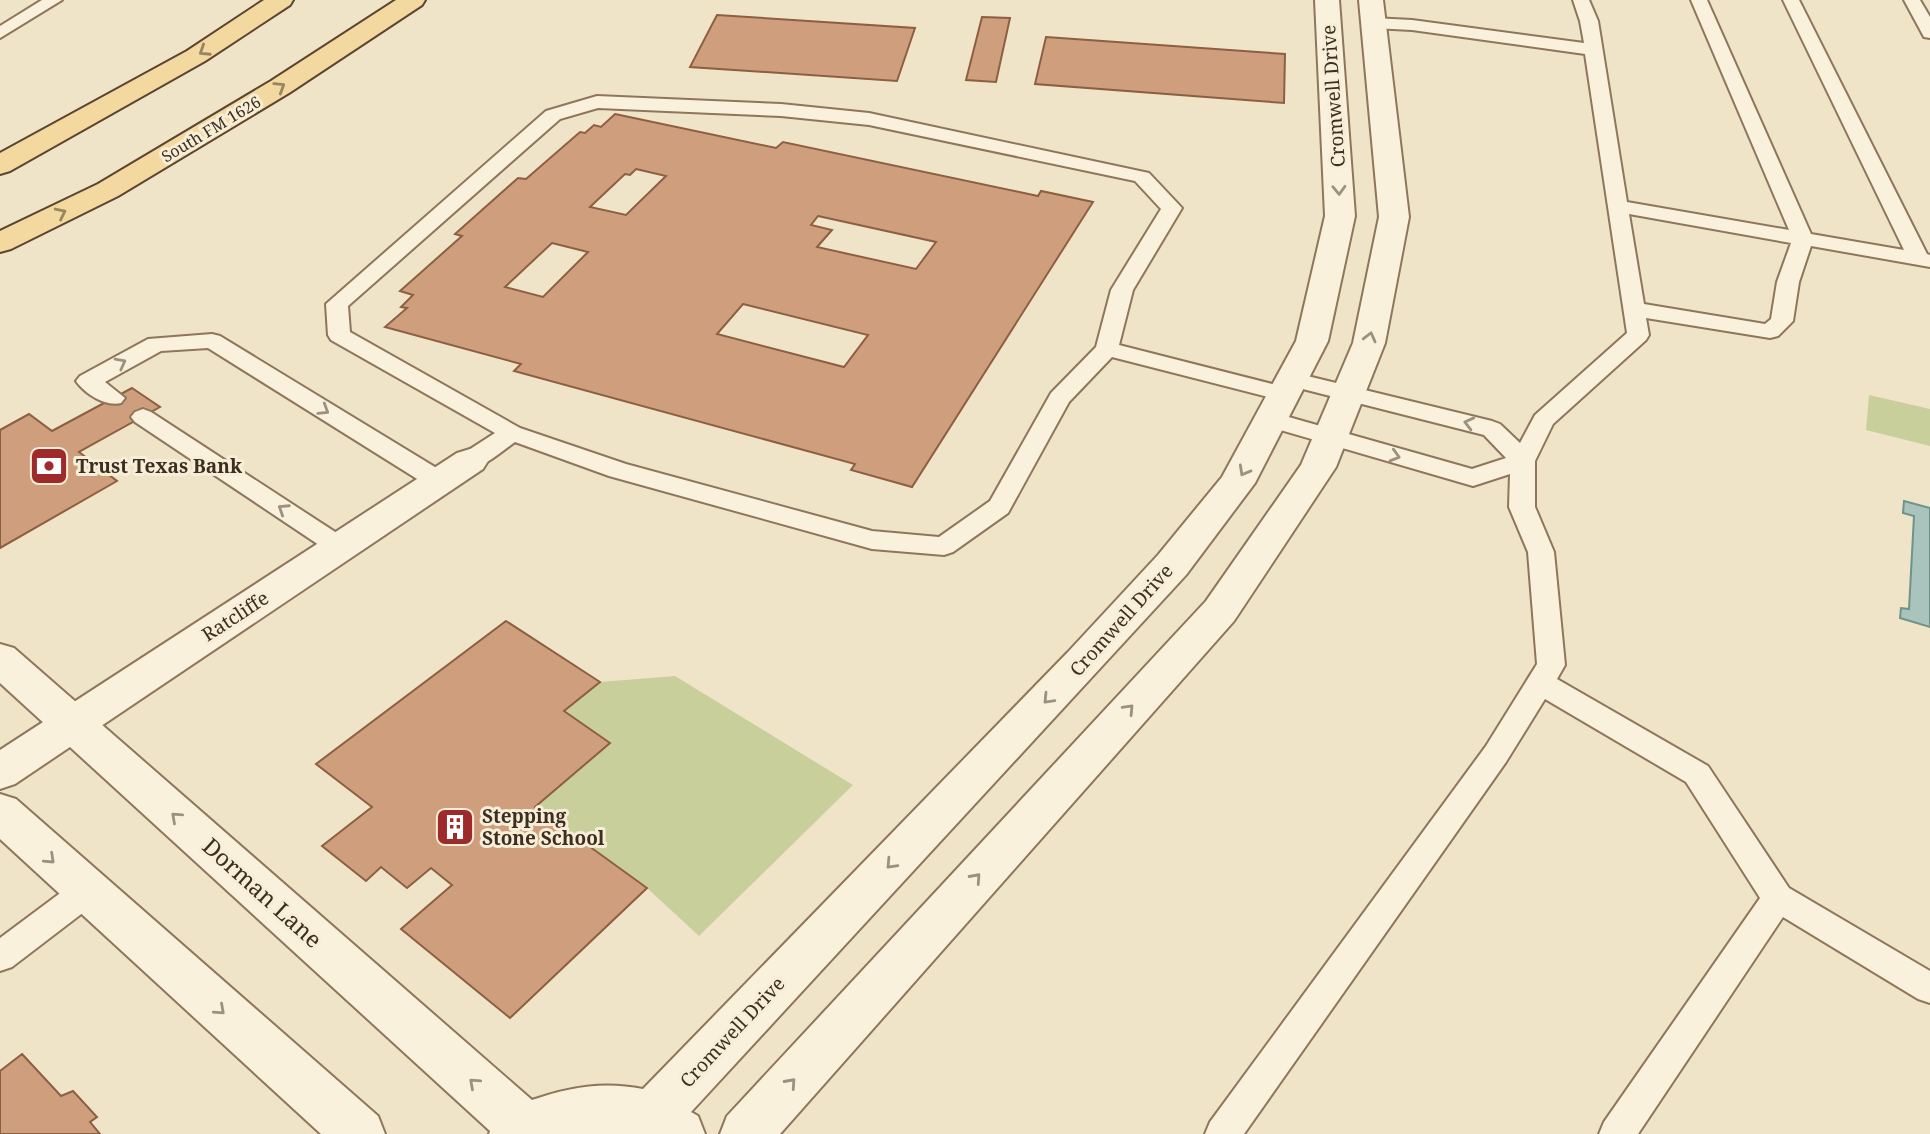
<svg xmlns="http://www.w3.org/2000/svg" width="1930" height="1134" font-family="'Noto Serif',serif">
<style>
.green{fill:#c9cf9b}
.water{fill:#a9c4bc;stroke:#6f938a;stroke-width:2}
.building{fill:#cf9f7d;stroke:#8d5f41;stroke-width:2;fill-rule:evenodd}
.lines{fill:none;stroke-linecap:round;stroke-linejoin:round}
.service-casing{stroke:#8d765c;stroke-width:4}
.minor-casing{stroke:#8d765c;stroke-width:4}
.tertiary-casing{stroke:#8d765c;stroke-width:4}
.primary-casing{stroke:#5b4430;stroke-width:4}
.service{fill:#faf1dc;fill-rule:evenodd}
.minor{fill:#faf1dc;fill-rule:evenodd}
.tertiary{fill:#faf1dc;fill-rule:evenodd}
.primary{fill:#f3d9a0;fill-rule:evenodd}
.oneway{stroke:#988460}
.oneway2{stroke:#9c907e}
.labels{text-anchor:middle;stroke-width:6;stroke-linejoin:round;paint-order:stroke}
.far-street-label{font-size:16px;fill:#3d2e20;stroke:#f7eed8}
.street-label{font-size:19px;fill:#3d2e20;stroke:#f7eed8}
.poi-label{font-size:19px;font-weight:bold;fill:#3d2e20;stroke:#f7eed8;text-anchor:start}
.near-street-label{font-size:23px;fill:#3d2e20;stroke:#f7eed8}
</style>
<rect width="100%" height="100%" fill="#f0e4c8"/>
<path class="green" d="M1869,395L1930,409V446L1866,430Z
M675,676L853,785L699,936L647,888L535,807L610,743L564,711L600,682Z"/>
<path class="water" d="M1904,501L1930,508V627L1900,618L1901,608L1909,609L1914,516L1903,513Z"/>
<path class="building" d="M717,15L915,28L897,81L690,67Z
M982,17L1010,18L996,82L966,80Z
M1046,37L1285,54L1284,103L1035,84Z
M615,114L776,148L783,142L1038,196L1041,191L1093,202L912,487L851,470L855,464L514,371L521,364L385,327L407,308L401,307L413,295L400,291L462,236L455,234L518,178L526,179L580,132L585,133L594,125L601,127ZM636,169L666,176L626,215L590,207L625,174L630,175ZM818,216L936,242L916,269L817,247L832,230L811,225ZM552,243L588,252L543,297L505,287ZM743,304L868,335L844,367L717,334Z
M132,388L160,407L79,452L117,481L0,548V430L29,414L52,431Z
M506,621L600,682L564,711L610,743L535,807L647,888L510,1018L401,929L452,885L431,868L407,888L381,867L366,881L322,846L372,807L316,764Z
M22,1054L61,1096L73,1091L97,1117L90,1122L100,1134H0V1071Z"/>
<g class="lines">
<g class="service-casing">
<path id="service" d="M42,0H62L0,38V26Z
M1573,0H1589L1598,21L1627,202L1789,230L1691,0H1707L1811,234L1904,250L1783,0H1799L1927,254L1930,255V267L1811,246L1799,282L1793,321L1778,336L1770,338L1646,318L1649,335L1646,340L1553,424L1535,461V507L1554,552L1565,665L1557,679L1708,766L1789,888L1930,971V1003L1918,999L1783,917L1638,1134H1599L1604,1122L1760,898L1686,782L1545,699L1506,762L1244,1134H1205L1210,1122L1486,746L1537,664L1528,552L1509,507L1510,474L1473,486L1263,425L1259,420L1263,415L1271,412L1472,469L1506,458L1484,435L1283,384L1279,379L1283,374L1291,372L1492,421L1500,424L1520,443L1535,415L1627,333L1585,54L1412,30L1373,28L1364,23L1373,18L1412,20L1584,43L1580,21ZM1629,214L1791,243L1777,282L1771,319L1765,324L1644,304Z
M1904,0H1920L1930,17V38L1924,37Z
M597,96L781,104L869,113L1149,173L1182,208L1133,290L1119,345L1292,389L1296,394L1292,399L1284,401L1112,357L1069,402L1008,513L953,552L944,555L872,549L609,476L515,442C499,453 481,472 461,467L458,461L461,455L495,433L331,340L328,335L326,304L546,111ZM598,108L781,116L869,125L1135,181L1161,209L1111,290L1096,347L1051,393L990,501L939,537L872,531L626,464L520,428L350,332L348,306L560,119Z
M212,334L220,336L448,475L451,481L448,487L439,489L430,487L208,348L161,351L105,382L125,398L121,403C106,407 85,394 76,381L80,376L148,339Z
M143,409L151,412L349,541L353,547L349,553L340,556L331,553L135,422L131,417L135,412Z
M86,878L97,882L102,892L97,902L12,967L0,971V938L75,882Z"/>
</g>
<g class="minor-casing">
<path id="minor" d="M470,449L483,453L488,461L483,469L15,784L0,789V750L457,453Z"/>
</g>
<g class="tertiary-casing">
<path id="tertiary" d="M1315,0H1339L1355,216L1328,341L1255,483L1186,575L691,1112L698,1116L705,1134H489L490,1131L0,683V644L14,648L532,1100C569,1087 604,1081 643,1089L1068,652L1158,555L1222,477L1296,341L1325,216Z
M1359,0H1383L1409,217L1385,343L1336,467L1234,621L780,1134H720L727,1116L1206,601L1301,465L1353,343L1379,217Z
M0,794L16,799L378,1116L385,1134H321L0,839Z"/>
</g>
<g class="primary-casing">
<path id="primary" d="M264,0H293L290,5L205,61L10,171L0,174V153L187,51Z
M396,0H425L422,5L289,93L118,196L11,249L0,252V231L98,184L271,81Z"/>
</g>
<use href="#service" class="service"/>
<use href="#minor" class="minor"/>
<use href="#tertiary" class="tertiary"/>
<use href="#primary" class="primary"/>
</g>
<defs><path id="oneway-chevron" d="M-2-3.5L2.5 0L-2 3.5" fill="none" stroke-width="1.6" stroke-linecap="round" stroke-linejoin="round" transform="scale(1.75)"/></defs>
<g class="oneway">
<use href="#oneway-chevron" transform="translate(204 51) rotate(147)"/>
<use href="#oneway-chevron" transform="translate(280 87) rotate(-32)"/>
<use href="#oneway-chevron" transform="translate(61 213) rotate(-26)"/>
</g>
<g class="oneway2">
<use href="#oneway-chevron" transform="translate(1339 190) rotate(88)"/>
<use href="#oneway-chevron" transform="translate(1370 337) rotate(-76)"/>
<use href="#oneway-chevron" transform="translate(121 363) rotate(-28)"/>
<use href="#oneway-chevron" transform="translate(324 410) rotate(32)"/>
<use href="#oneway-chevron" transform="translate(1469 423) rotate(-166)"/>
<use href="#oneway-chevron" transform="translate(1395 456) rotate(16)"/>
<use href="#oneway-chevron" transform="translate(1244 471) rotate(119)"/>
<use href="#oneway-chevron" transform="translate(283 509) rotate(-147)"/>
<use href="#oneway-chevron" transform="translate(1048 699) rotate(134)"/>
<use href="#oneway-chevron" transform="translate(1129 709) rotate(-47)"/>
<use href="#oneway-chevron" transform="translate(176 817) rotate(-138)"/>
<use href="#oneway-chevron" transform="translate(50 859) rotate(43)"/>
<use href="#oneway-chevron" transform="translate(891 864) rotate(133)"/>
<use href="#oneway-chevron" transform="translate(976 878) rotate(-48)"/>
<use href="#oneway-chevron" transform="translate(220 1010) rotate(42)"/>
<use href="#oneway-chevron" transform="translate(474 1083) rotate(-138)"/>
<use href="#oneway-chevron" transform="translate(791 1083) rotate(-48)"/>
</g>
<defs>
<g id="bank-square" transform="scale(2.0125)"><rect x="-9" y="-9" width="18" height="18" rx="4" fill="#9e2a2b" stroke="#f7eed8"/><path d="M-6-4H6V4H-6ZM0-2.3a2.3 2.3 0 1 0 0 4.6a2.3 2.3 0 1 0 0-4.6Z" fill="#fff"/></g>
<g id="building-square" transform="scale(2.0125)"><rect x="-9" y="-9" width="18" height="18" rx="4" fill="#9e2a2b" stroke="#f7eed8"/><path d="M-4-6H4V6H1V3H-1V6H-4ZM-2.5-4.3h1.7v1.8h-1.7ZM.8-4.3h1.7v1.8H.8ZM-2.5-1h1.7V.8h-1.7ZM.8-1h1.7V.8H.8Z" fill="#fff"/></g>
</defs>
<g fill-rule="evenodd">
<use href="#bank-square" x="49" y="466"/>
<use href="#building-square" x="455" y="827"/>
</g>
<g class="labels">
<g class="far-street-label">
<text transform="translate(211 129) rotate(-31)" y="6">South FM 1626</text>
</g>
<g class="street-label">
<text transform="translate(1333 96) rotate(-94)" y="7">Cromwell Drive</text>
<text transform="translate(235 616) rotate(-33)" y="7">Ratcliffe</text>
<text transform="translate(1121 620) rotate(-48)" y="7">Cromwell Drive</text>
<text transform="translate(732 1032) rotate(-47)" y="7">Cromwell Drive</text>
</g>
<g class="poi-label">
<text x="76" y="473">Trust Texas Bank</text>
<text x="482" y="823">Stepping<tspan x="482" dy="22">Stone School</tspan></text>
</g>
<g class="near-street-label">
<text transform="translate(262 893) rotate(42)" y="8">Dorman Lane</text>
</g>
</g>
</svg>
